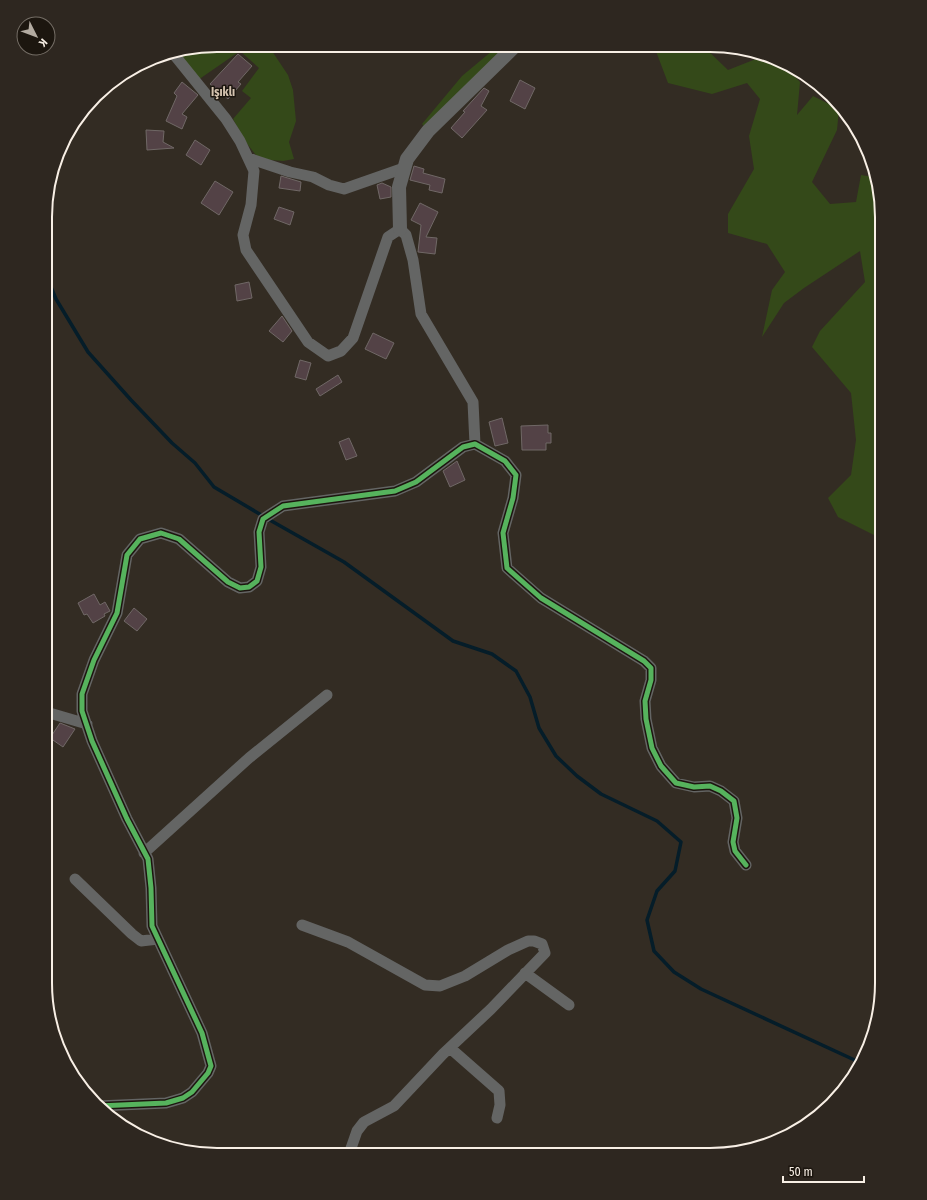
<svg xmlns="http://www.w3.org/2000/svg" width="927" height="1200" font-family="'Fira Sans Condensed',sans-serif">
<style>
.green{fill:#344919}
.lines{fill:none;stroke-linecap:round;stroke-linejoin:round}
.stream{stroke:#051d29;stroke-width:3.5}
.building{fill:#534246;stroke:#706866}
.minor{stroke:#646564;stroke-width:11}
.tertiary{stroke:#646564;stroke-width:14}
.cycleway-casing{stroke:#1c160f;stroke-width:8}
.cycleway{stroke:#56b35d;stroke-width:5}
.labels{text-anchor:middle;stroke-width:3;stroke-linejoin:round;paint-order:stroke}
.quarter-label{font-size:12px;font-weight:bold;fill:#d5c4b0;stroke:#1c160f}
.rim{fill:none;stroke:#f8efe5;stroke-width:2}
</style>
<rect width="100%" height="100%" fill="#332c23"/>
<path class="green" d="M217,45H268L288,75L293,90L296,121L289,142L294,159L283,161L259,159L245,141L233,119L251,98L242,91L259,68L240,51L198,80L177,52Z
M498,46H523L428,131L422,124L462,76Z
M654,46H703L728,70L761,57L785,66L800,82L797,115L813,96L839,109L837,130L812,182L830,204L856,202L861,175L873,177L882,216V358L875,363L882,366V539L838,517L828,498L851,475L856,440L851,393L812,347L820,331L865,282L860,251L804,288L784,303L762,337L772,290L785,272L767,244L728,233V214L754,169L749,136L760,99L747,83L712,94L668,83Z"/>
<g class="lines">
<path class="stream" d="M46,275L56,299L88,352L131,400L172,443L195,463L214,487L263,516
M268,519L344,562L453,641L492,654L516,671L530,697L539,728L556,756L577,776L601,794L657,821L681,842L675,871L657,891L647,920L654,951L674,972L701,989L861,1063"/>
</g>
<path class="building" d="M238,54L252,66L238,82L241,84L228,99L210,84Z
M520,80L535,88L525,109L510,101Z
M182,82L198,95L182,114L187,117L182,129L166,121L177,96L174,93Z
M484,88L489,91L481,106L487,110L462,138L451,128L465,112L463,111Z
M146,130L164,131L163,142L174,148L147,150Z
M195,140L210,150L201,165L186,155Z
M414,166L424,169L423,173L445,179L442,193L429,190L430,185L410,180Z
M281,176L301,182L300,191L279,188Z
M215,181L233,192L219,215L201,203Z
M382,183L391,187V197L380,199L377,185Z
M420,203L438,212L426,237L437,238L435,254L418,252L421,225L411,220Z
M279,207L294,212L290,225L274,219Z
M249,282L252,298L237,301L235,285Z
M282,316L292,331L283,342L269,331Z
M373,333L394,343L386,359L365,349Z
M300,360L311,363L306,380L295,377Z
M338,375L342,382L320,396L316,389Z
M502,418L508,443L495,446L489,422Z
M548,425V433H551V443H546V450H522L521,426Z
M349,438L357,456L346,460L339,442Z
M457,461L465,480L450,487L443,471Z
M94,594L100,605L105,602L110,611L104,614L105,616L93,623L87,614L84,615L78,603Z
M134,608L147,619L137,631L124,621Z
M60,723L75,729L63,747L50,738Z"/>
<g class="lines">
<path class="minor" d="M172,52L226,119L240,141L254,171L251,205L243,235L246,250L308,342L328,356L341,351L353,338L388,237L400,229L406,235L413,260L421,314L473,402L475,444
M248,158L290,172L313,177L329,185L344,189L404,168
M46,712L87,724
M144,853L249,758L327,695
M75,879L132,934L141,941L158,939
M302,925L348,942L425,985L440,986L465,976L508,950L528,941H534L542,944L545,953L491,1009L443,1054L394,1106L364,1122L357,1131L349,1154
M525,973L569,1005
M450,1048L499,1091L500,1105L497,1118
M98,1106L166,1103L183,1098L192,1092L208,1073L211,1066L202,1033L152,926L151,888L148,859L127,819L92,741L82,711V694L94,660L117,613L127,555L140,539L161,533L179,539L228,582L240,588L249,587L257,581L261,567L259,532L263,519L283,506L395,491L416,482L463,447L475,444L505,461L516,475L513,498L503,533L507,568L541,598L644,661L651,668V680L645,701L646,719L652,748L661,766L676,783L694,787L710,786L721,791L734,801L737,818L733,842L735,851L746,865"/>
<path class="tertiary" d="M400,229L399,187L407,159L428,131L515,46"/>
<g class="cycleway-casing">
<path id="cycleway" d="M98,1106L166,1103L183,1098L192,1092L208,1073L211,1066L202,1033L152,926L151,888L148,859L127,819L92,741L82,711V694L94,660L117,613L127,555L140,539L161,533L179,539L228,582L240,588L249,587L257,581L261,567L259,532L263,519L283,506L395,491L416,482L463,447L475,444L505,461L516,475L513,498L503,533L507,568L541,598L644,661L651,668V680L645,701L646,719L652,748L661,766L676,783L694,787L710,786L721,791L734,801L737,818L733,842L735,851L746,865"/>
</g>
<use href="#cycleway" class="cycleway"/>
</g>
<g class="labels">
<g class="quarter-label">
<text x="223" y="96">Işıklı</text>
</g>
</g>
<path d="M0 0H927V1200H0ZM217 52H710A165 165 0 0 1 875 217V983A165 165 0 0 1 710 1148H217A165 165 0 0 1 52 983V217A165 165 0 0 1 217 52Z" fill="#2e2720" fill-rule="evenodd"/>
<path class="rim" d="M217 52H710A165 165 0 0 1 875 217V983A165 165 0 0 1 710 1148H217A165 165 0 0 1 52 983V217A165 165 0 0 1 217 52Z"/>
<g transform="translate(36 36) rotate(132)"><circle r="19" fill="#1c160f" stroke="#746d65"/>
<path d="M0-3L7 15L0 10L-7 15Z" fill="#b3aba1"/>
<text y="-6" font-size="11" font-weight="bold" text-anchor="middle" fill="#f8efe5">K</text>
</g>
<path d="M783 1176v6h81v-6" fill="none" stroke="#f8efe5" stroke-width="2"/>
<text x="789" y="1176" font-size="12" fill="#f8efe5" stroke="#1c160f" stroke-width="3" paint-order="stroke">50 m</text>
</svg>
